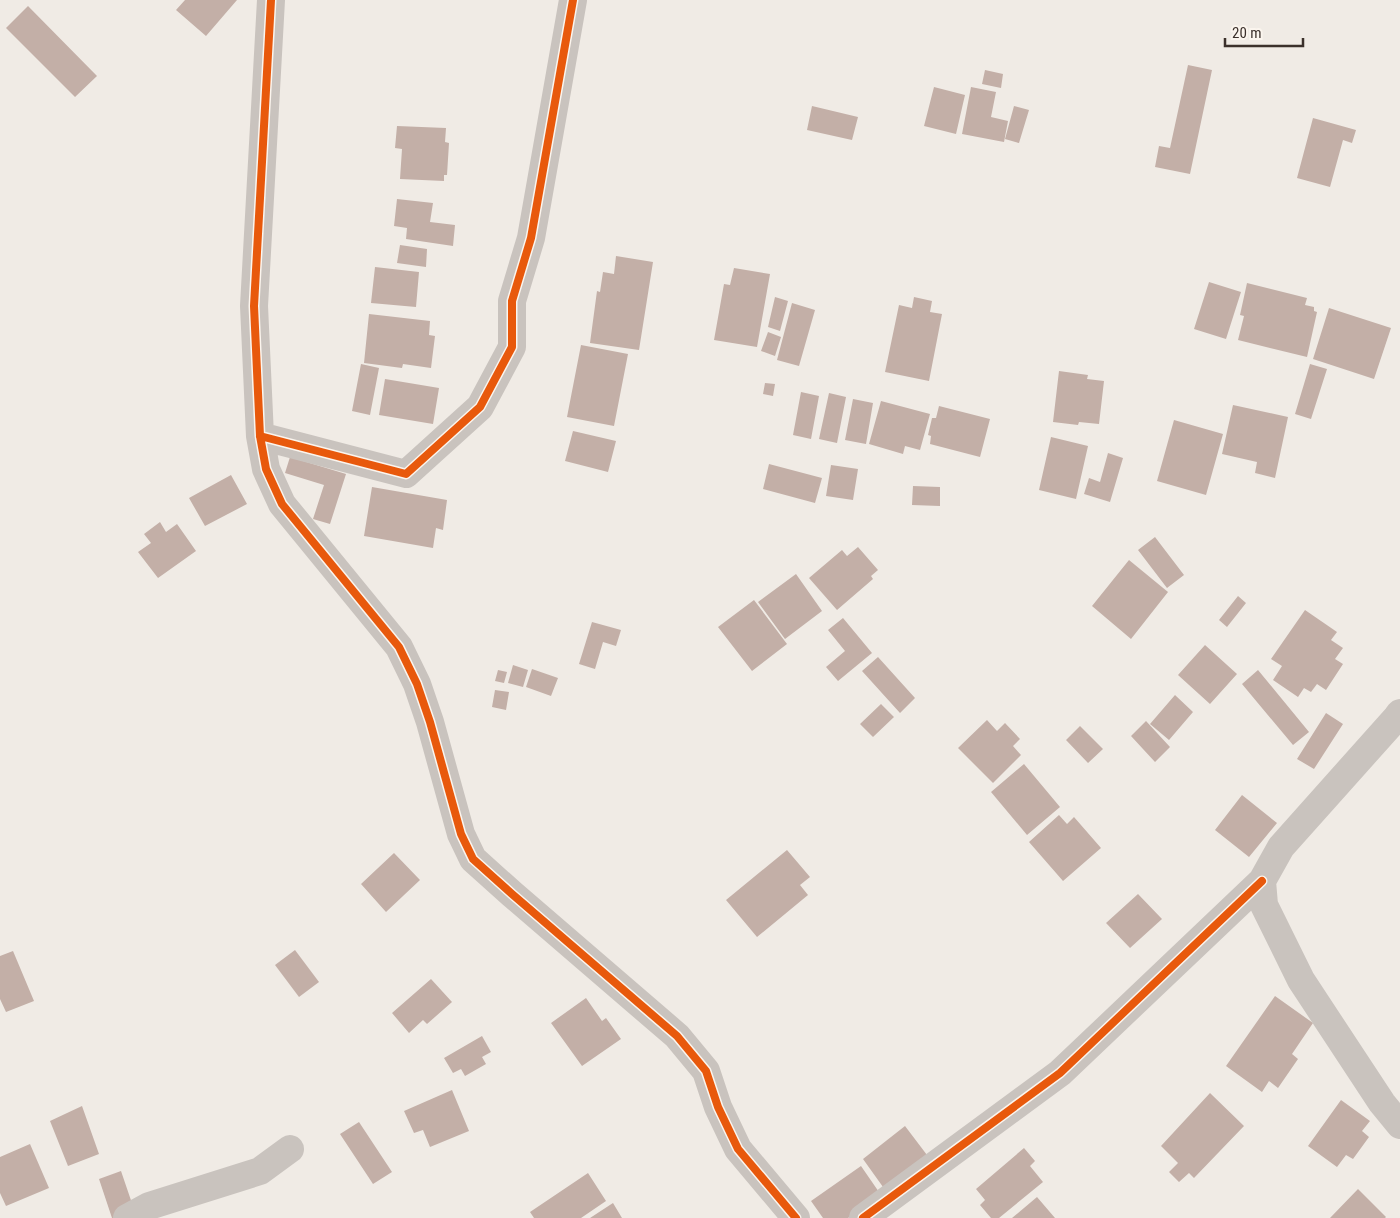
<svg xmlns="http://www.w3.org/2000/svg" width="1400" height="1218" font-family="'Roboto Condensed',sans-serif">
<style>
.building{fill:#c3afa7}
.lines{fill:none;stroke-linecap:round;stroke-linejoin:round}
.minor{stroke:#c9c3be;stroke-width:28}
.cycleway-casing{stroke:#fbf5ee;stroke-width:11}
.cycleway{stroke:#e8590c;stroke-width:8}
</style>
<rect width="100%" height="100%" fill="#f0ebe5"/>
<path class="building" d="M185,0H237L206,36L176,10Z
M28,6L97,76L75,97L6,28Z
M1188,65L1212,70L1190,174L1155,167L1159,146L1170,148Z
M985,70L1003,74L1001,88L982,84Z
M934,87L965,95L956,134L924,126Z
M971,87L996,92L991,117L1008,121L1004,142L962,134Z
M812,106L858,117L852,140L807,130Z
M1014,106L1029,110L1019,143L1005,139Z
M1313,118L1356,130L1352,143L1343,140L1330,187L1297,178Z
M397,126L446,128L445,142L449,143L447,175H444V181L400,179L402,149L395,148Z
M397,199L433,203L430,222L455,225L453,246L406,239L407,228L394,226Z
M400,245L427,249L426,267L397,263Z
M616,256L653,262L639,350L590,343L597,291L600,292L603,272L614,274Z
M375,267L419,272L416,307L371,303Z
M734,268L770,274L757,347L714,340L724,284L730,285Z
M1209,282L1241,292L1226,339L1194,329Z
M1247,283L1307,298L1305,305L1314,307V311L1317,312L1307,357L1238,340L1244,316L1240,315Z
M775,297L788,301L780,331L768,327Z
M914,297L932,301L930,312L942,314L929,381L885,372L899,305L912,308Z
M792,303L815,310L799,366L777,360Z
M1329,308L1391,328L1374,379L1313,359Z
M369,314L430,321L429,335L435,336L431,368L403,364L402,368L364,363Z
M768,332L781,337L775,356L761,351Z
M581,345L628,354L614,426L567,417Z
M361,364L379,368L370,415L352,411Z
M1310,364L1327,369L1311,419L1295,414Z
M1059,371L1088,375L1087,379L1104,381L1099,424L1079,422L1078,425L1053,422Z
M385,379L439,388L433,424L379,415Z
M765,383L775,384L773,396L763,394Z
M801,392L819,396L811,439L793,435Z
M829,393L846,397L837,443L819,439Z
M853,399L873,403L866,444L845,440Z
M881,401L930,414L920,450L905,446L903,454L869,444Z
M1233,405L1288,417L1275,478L1255,473L1257,462L1222,454Z
M939,406L990,419L980,457L930,444L931,436L928,435L932,418H936Z
M1174,420L1223,434L1206,495L1157,481Z
M573,431L616,441L608,472L565,461Z
M1051,437L1088,446L1076,499L1039,490Z
M1108,453L1123,458L1110,502L1084,494L1089,478L1100,482Z
M290,457L346,474L330,524L313,519L324,485L285,473Z
M769,464L822,478L815,503L763,489Z
M831,465L858,469L853,500L826,496Z
M231,475L247,504L205,526L189,498Z
M913,486L940,487V506L912,505Z
M372,487L447,500L443,530L436,528L433,548L364,536Z
M160,522L166,532L177,524L196,551L158,578L138,552L151,543L144,534Z
M1155,537L1184,575L1167,588L1138,550Z
M858,547L878,570L871,576L873,579L837,610L809,578L842,550L847,556Z
M1129,560L1168,592L1131,639L1092,606Z
M796,574L822,611L785,639L758,602Z
M1238,596L1246,603L1227,627L1219,620Z
M754,600L787,644L752,671L718,627Z
M1305,610L1337,632L1331,640L1343,648L1335,659L1343,664L1326,690L1317,684L1311,692L1304,688L1298,697L1273,680L1282,666L1271,659Z
M843,618L872,653L838,681L826,667L845,651L828,630Z
M592,622L621,630L616,646L603,642L595,669L579,664Z
M1205,645L1237,674L1210,704L1178,675Z
M878,657L915,698L900,713L862,671Z
M513,665L528,670L523,687L508,683Z
M532,669L558,678L551,696L526,687Z
M498,670L507,672L504,683L495,681Z
M1258,670L1309,732L1293,745L1242,684Z
M495,690L509,692L506,710L492,707Z
M1175,695L1193,712L1169,740L1150,724Z
M881,704L894,717L873,737L860,724Z
M1326,713L1343,724L1314,769L1297,759Z
M987,720L997,731L1005,723L1020,739L1013,746L1021,755L993,783L958,748Z
M1146,721L1170,747L1155,762L1131,736Z
M1080,726L1103,749L1088,763L1066,740Z
M1024,764L1060,807L1027,835L991,792Z
M1242,795L1277,823L1249,857L1215,830Z
M1059,815L1067,824L1074,817L1101,848L1063,881L1029,842Z
M787,850L810,877L800,885L808,895L757,937L726,900Z
M394,853L420,880L386,912L361,884Z
M1138,894L1162,919L1130,948L1106,923Z
M295,950L319,982L299,997L275,965Z
M13,951L34,1001L6,1012L0,999V956Z
M431,979L452,1002L427,1024L423,1020L409,1033L392,1013Z
M1275,996L1313,1023L1292,1054L1298,1059L1278,1088L1269,1081L1262,1092L1226,1066Z
M586,998L602,1021L606,1018L621,1039L582,1066L551,1023Z
M482,1036L491,1052L482,1057L486,1064L465,1076L461,1069L453,1073L444,1058Z
M452,1090L469,1131L430,1147L423,1130L414,1133L404,1111Z
M1210,1093L1244,1126L1194,1178L1189,1173L1179,1182L1169,1172L1178,1163L1161,1146Z
M1341,1100L1370,1121L1362,1131L1369,1137L1353,1159L1346,1155L1337,1167L1308,1146Z
M82,1106L99,1154L68,1166L50,1121Z
M359,1122L392,1172L373,1184L340,1134Z
M905,1126L927,1155L883,1187L863,1159Z
M30,1144L49,1188L6,1206L0,1193V1157Z
M1024,1148L1035,1161L1030,1166L1043,1182L999,1218H991L980,1205L985,1200L976,1189Z
M861,1166L881,1195L848,1218H823L811,1201Z
M121,1171L137,1218H112L99,1179Z
M588,1173L606,1201L581,1218H534L530,1212Z
M1358,1189L1386,1217L1385,1218H1330Z
M1037,1197L1055,1218H1012Z
M613,1203L622,1218H590Z"/>
<g class="lines">
<path class="minor" d="M271,0L254,306L260,436L266,469L282,504L399,647L417,684L430,722L461,834L473,859L512,894L677,1036L706,1071L718,1107L738,1149L796,1218
M260,436L406,474L480,407L512,347V301L531,238L573,0
M1400,713L1397,717L1281,847L1262,881L1264,905L1301,980L1382,1103L1400,1125
M127,1218L149,1206L260,1171L290,1149
M863,1218L1060,1073L1262,881"/>
<g class="cycleway-casing">
<path id="cycleway" d="M271,0L254,306L260,436L266,469L282,504L399,647L417,684L430,722L461,834L473,859L512,894L677,1036L706,1071L718,1107L738,1149L796,1218
M260,436L406,474L480,407L512,347V301L531,238L573,0
M863,1218L1060,1073L1262,881"/>
</g>
<use href="#cycleway" class="cycleway"/>
</g>
<path d="M1225 38v8h78v-8" fill="none" stroke="#3b302b" stroke-width="2.5"/>
<text x="1232" y="38" font-size="15" fill="#3b302b" stroke="#fbf5ee" stroke-width="4" paint-order="stroke">20 m</text>
</svg>
